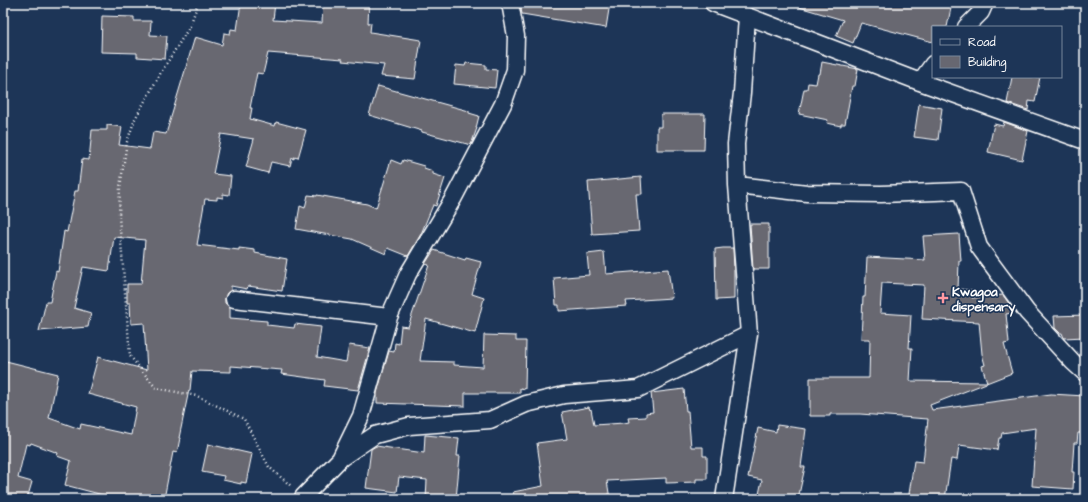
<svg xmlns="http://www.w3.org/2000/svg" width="1088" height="502" font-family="'Architects Daughter',sans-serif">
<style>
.building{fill:#676771;stroke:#fff;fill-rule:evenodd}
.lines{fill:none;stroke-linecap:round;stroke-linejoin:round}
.minor-casing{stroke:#fff;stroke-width:19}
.path{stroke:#fff;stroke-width:2.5;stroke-dasharray:1 3;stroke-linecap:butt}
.minor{stroke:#1d3557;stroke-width:16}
.poi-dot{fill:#ff9aa2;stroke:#1d3557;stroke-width:1.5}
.labels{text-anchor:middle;stroke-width:3.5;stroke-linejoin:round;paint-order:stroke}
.poi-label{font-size:13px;font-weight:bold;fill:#fff;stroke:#1d3557;text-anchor:start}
</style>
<rect width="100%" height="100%" fill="#1d3557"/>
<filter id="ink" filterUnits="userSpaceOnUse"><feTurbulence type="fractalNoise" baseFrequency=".025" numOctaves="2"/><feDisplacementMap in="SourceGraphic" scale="8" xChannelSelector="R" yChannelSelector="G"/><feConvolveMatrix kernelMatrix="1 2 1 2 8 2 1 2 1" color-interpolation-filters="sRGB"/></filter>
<g filter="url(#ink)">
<path class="building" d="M241,3H275L273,20L322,23L323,3H369L368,23H371L370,32L421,40L415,79L381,76L384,65L342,61L343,59L268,53L263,74L257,73L250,108H252L250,119L275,126L276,122L306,130L298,158L294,157V159L292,158L290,166L271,162L268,173L246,167L254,139L221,134L213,174L231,176L229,195L223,194V198L217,197V200L205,199L197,245L239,250V248L255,250V253L287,259L282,291L248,286L247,289L231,286V290L227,293L225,298V303L230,307V318L267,321V325L294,328L295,324L321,327L317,357L346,362L349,345L370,348L358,390L324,386L325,380L281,374L282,370L231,366V372L192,371L190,390H189L179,438H180L177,453L173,452L164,499H118L65,485L71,461L57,456L58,453L31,443L30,445L26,444L18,478L32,482L27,499H3V372L6,361L58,374L49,418L80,429L81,424L131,435L136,407L88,394L98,357L147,370L144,323L131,324L130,303H127V284H141L145,240L114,237L109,271L83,267L74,308L91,313L88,327L39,331L46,302H50L56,271L58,272L64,231L67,232L75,191H78L82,159L89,160L92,130H107V125L122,127L119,145L150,149L153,132L166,134L195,37L222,45L224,33L230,34L231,29L237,30Z
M520,3H610L606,28L522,14Z
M800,3H952L947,27H933V42L861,23L853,43L836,36L843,20L799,7Z
M102,16L134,17V21H151L150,35L167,36L165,59L137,57V53L101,52Z
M822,62L858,69L855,86H852L845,124H841V126L827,123L828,120L799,114L804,89H807L808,83L816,84L818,74H820Z
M466,63L486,65V69L497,70L495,88L454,84L456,65L465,66Z
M1012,77H1040L1035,102L1029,101L1028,110L1007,103Z
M378,86L469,111V113L479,116L476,128H477L471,145L422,132V131L369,115Z
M919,104L942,108L938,140L914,137Z
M661,114H705L704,150H657V127H661Z
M1004,122L1028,131L1022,160L988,152L994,124L1003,126Z
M391,160L401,164L403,160L424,166V168L433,171V174L445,178L436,206L433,205L421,234L408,256L388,248L386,254L352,239L296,229L300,206L305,208L308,195L317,196V195L367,204L376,208Z
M641,177L642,194H636L639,231L592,234L588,182Z
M750,224H769V269H753Z
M959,234L961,261H959L958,289L972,290V298L1003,295L1013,309V313L1006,314L1009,343L1004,344L1012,373L930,405L932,410L1051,394L1085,396V433H1078L1077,443H1074L1072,472H1074L1073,489L1032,486L1036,428L1002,433L1001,438H999L997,450L959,445L957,460L951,459L945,499H921L922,496L909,494L914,461L923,462L928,419L860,414H830V416H810V378H869L870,339H861L863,297H865L867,257L925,260L923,236ZM882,283L924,285L922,319L979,322L982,354L985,365L982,366L987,382L910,381L912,348H909L911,315L880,313Z
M723,248H733L734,269V299L716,300L715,249Z
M434,250L465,260L466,258L481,262L472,294L484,298L475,333L426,319L420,361L454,362V365L483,367L484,335L516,336V341H526L525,389L520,388V393H465V406L377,403V393L389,351L394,352L395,343L399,344L401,326L408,327L429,265L425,264Z
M604,252L606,274L668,269L672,298L626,301L627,306L559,311V305H556L554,278L589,275L587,254Z
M1085,315V337L1064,338L1062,333H1060L1055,328L1054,316Z
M684,389L686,411H688L691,447H703V456H707V479H696V482L666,483V478L607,481L610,499H514L513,492L543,486L537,443L567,439L562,412L589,407L590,410L591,409L594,425L624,423L629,422L628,418L646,417V413L653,412L651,393Z
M777,425L806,429L801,467H805L798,499H758L762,480L748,477L758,428L776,432Z
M425,435L459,438L457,456H460L456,499H426L427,480L399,477L397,492L366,488L371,449L376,446L424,453Z
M208,444L252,454L246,483L241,482V484L223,480L224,476L202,472Z"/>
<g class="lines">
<g class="minor-casing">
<path id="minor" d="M713,3L920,82L1085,141
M966,27L981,12L985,3
M920,82L933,64
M737,185L807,193L881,194L961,191L979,247L1027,312L1073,362L1085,373
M234,299L389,317L408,274L453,199L503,104L515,70L516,36L510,3
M341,457L361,416L389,317
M303,499V497L341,458L375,435L409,426L490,420L526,404L564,395L638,389L749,334
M724,499L749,334L737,185L736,144L742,93L747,16"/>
</g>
<path class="path" d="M198,3L190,26L160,74L135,119L127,142L120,187L119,216L130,356L156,388L197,396L244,419L269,467L291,486"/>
<use href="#minor" class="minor"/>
</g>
</g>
<path class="poi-dot" d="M941 292h4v4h4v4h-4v4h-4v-4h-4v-4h4z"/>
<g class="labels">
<g class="poi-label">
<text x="952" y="296">Kwagoa<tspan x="952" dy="15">dispensary</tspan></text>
</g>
</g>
<rect width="1088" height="502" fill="none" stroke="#1d3557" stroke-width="16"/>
<rect x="8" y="8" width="1072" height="486" fill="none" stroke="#fff" stroke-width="1.5" filter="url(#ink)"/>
<rect x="932" y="26" width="130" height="52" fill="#1d3557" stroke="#77869a"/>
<rect x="940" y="39" width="20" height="6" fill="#1d3557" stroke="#77869a"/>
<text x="968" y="46" font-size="12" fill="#ffffff">Road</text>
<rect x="940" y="56" width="20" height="12" fill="#676771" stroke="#77869a"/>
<text x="968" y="66" font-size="12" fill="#ffffff">Building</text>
</svg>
